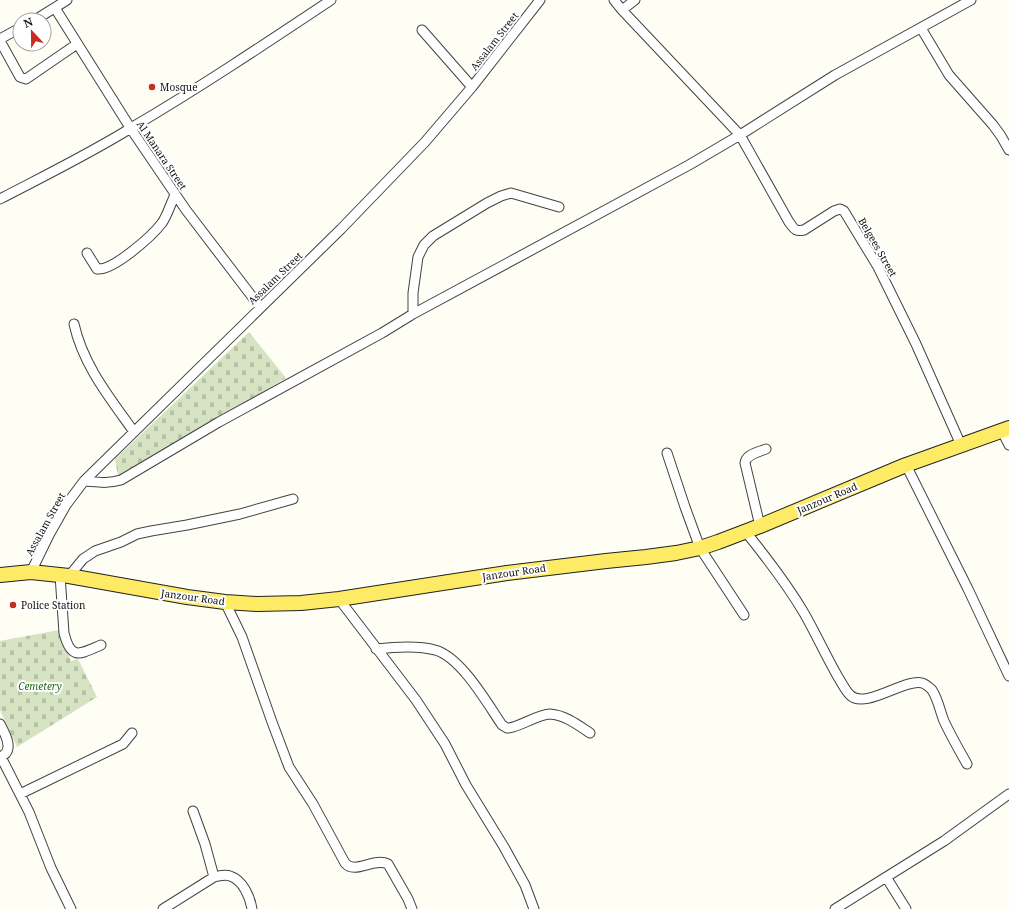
<svg xmlns="http://www.w3.org/2000/svg" width="1009" height="909" font-family="'Noto Serif',serif">
<style>
.cemetery{fill:url(#cemetery-stones)}
.lines{fill:none;stroke-linecap:round;stroke-linejoin:round}
.minor-casing{stroke:#434343;stroke-width:11}
.primary-casing{stroke:#212121;stroke-width:16}
.minor{stroke:#fff;stroke-width:9}
.primary{stroke:#fdeb66;stroke-width:14}
.poi-dot{fill:#c72e21;stroke:#fff;stroke-width:1.5}
.labels{text-anchor:middle;stroke-width:4;stroke-linejoin:round;paint-order:stroke}
.street-label{font-size:10px;fill:#101010;stroke:#fff}
.poi-label{font-size:10px;fill:#101010;stroke:#fff;text-anchor:start}
.park-label{font-size:10px;font-style:italic;fill:#236c1d;stroke:#fff}
</style>
<defs>
<pattern id="cemetery-stones" width="16" height="16" patternUnits="userSpaceOnUse"><rect width="16" height="16" fill="#d5e3c2"/><path d="M2 7V4a2 2 0 0 1 4 0v3zM10 15v-3a2 2 0 0 1 4 0v3z" fill="#b6c2a6"/></pattern>
</defs>
<rect width="100%" height="100%" fill="#fffef4"/>
<path class="cemetery" d="M249,332L286,378L118,476L115,459Z
M59,630L71,661L78,659L97,697L17,747L0,710V641Z"/>
<g class="lines">
<g class="minor-casing">
<path id="minor" d="M614,0L622,10L740,135L789,222C794,228 794,232 804,230L834,211L840,209L844,211L878,267L916,344L961,445
M55,8L131,129L186,210L260,307
M622,10L635,0
M35,20L67,0
M921,28L949,75L993,125L1001,136L1009,150
M422,30L472,87
M0,39L20,28
M0,41L20,77L26,79L77,44
M0,199C44,176 89,154 131,128C199,88 265,44 331,0
M87,253L97,269C113,271 152,236 162,223C167,216 171,203 175,195
M413,314V293L418,257L424,245L433,236L487,203L501,196L511,193L559,207
M74,324C83,365 110,398 134,432
M1002,431L1009,445
M667,453L685,507L700,548L744,615
M906,465L968,589L1009,676
M84,481C98,482 107,484 121,480L219,422L382,333L413,314L689,165L740,135L835,75L971,0
M760,526L745,463C746,454 759,452 766,449
M745,531C766,557 787,584 804,613C816,634 826,656 838,677C842,683 845,690 850,695C865,710 905,678 922,683C926,684 929,687 932,690C938,699 940,711 944,721C951,736 959,750 967,764
M31,572L49,535L66,505L84,481L341,229L425,142L472,87L540,0
M60,575L64,633C71,661 80,654 101,645
M69,576L83,559L95,551L121,542L137,534L151,531L187,525L240,514L293,499
M339,599L416,700L445,744L466,785L504,847L525,885L534,909
M225,602L242,637L272,722L289,767L313,804L345,863C355,875 374,857 388,864L408,899L412,909
M376,649C393,647 418,645 435,650C461,657 487,703 502,725C504,726 505,727 507,728C516,729 538,714 550,714C565,715 578,725 590,733
M0,724C4,732 12,745 6,753C5,754 1,757 0,757
M1,757L29,812L51,868L71,909
M20,794L123,744L132,733
M193,811L205,844L214,877
M886,877L906,909
M163,909L214,877C219,876 225,874 230,876C243,880 250,897 252,909
M835,909L944,841L1009,794"/>
</g>
<g class="primary-casing">
<path id="primary" d="M0,575L31,572L69,576L187,597L225,602L257,604L301,603L339,599L507,573L606,561L646,557L676,553L700,548L718,542L760,526L906,465L1009,428"/>
</g>
<use href="#minor" class="minor"/>
<use href="#primary" class="primary"/>
</g>
<g class="poi-dot">
<circle cx="152" cy="87" r="4"/>
<circle cx="13" cy="605" r="4"/>
</g>
<g class="labels">
<g class="street-label">
<text transform="translate(494 41) rotate(-52)" y="4">Assalam Street</text>
<text transform="translate(162 155) rotate(56)" y="4">Al Manara Street</text>
<text transform="translate(878 247) rotate(60)" y="4">Belgees Street</text>
<text transform="translate(275 278) rotate(-44)" y="4">Assalam Street</text>
<text transform="translate(827 498) rotate(-23)" y="4">Janzour Road</text>
<text transform="translate(45 524) rotate(-61)" y="4">Assalam Street</text>
<text transform="translate(514 572) rotate(-8)" y="4">Janzour Road</text>
<text transform="translate(193 597) rotate(8)" y="4">Janzour Road</text>
</g>
<g class="poi-label">
<text x="160" y="91">Mosque</text>
<text x="21" y="609">Police Station</text>
</g>
<g class="park-label">
<text x="40" y="690">Cemetery</text>
</g>
</g>
<g transform="translate(32 32) rotate(338)"><circle r="19" fill="#ffffff" stroke="#9f9f9f"/>
<path d="M0-3L7 15L0 10L-7 15Z" fill="#c72e21"/>
<text y="-6" font-size="11" font-weight="bold" text-anchor="middle" fill="#101010">N</text>
</g>
</svg>
